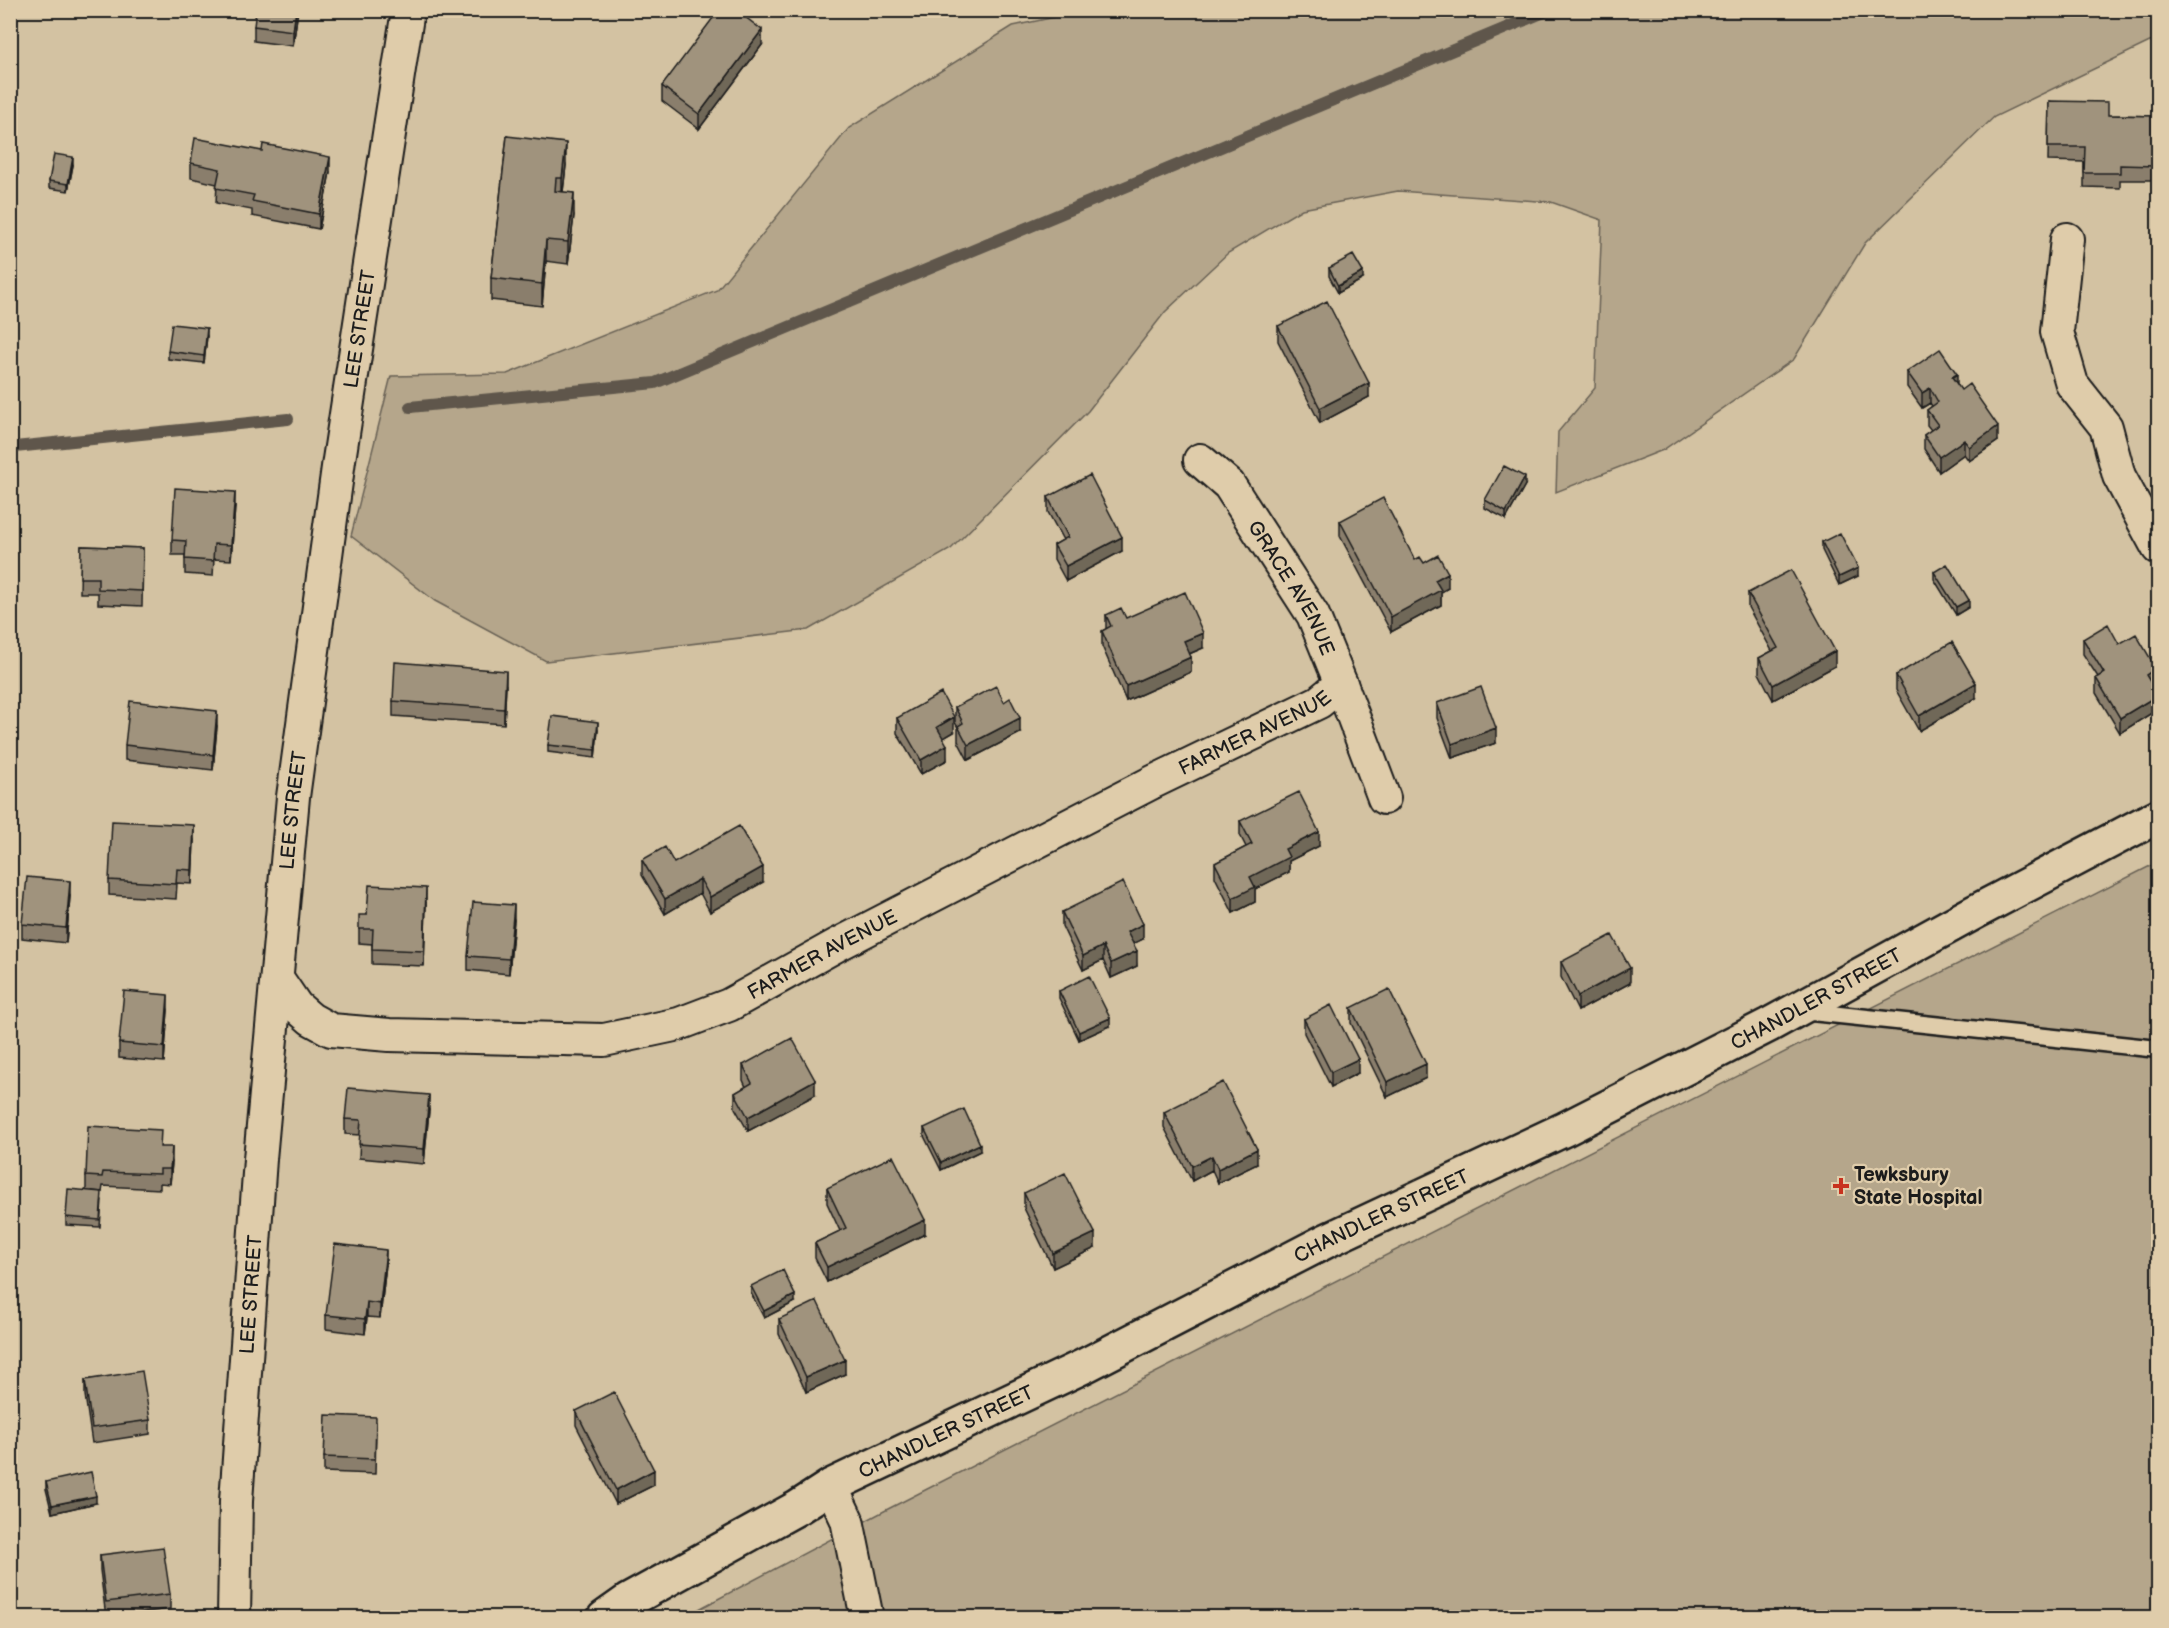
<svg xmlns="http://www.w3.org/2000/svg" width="2169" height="1628" font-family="'Balsamiq Sans',sans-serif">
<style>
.green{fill:#b5a68b;stroke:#686154;stroke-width:1.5}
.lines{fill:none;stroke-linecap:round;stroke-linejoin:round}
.stream{stroke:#5e574c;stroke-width:12}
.service-casing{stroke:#1c1c1c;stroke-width:21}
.minor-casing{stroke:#1c1c1c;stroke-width:36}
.tertiary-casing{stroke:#1c1c1c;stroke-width:38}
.service{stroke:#dfccaa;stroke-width:16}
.minor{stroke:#dfccaa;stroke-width:32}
.tertiary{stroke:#dfccaa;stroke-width:33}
.wall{fill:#8a7e6c;stroke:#1c1c1c;stroke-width:1.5}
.shaded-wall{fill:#706758;stroke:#1c1c1c;stroke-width:1.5}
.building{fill:#a0937d;stroke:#1c1c1c;stroke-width:1.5}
.poi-dot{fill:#c8321e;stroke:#dfccaa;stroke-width:2}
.labels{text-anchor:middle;stroke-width:4.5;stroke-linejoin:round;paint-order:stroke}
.street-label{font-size:20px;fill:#1c1c1c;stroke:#dfccaa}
.poi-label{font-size:20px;font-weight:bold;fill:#1c1c1c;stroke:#dfccaa;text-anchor:start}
</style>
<rect width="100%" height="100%" fill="#d3c2a2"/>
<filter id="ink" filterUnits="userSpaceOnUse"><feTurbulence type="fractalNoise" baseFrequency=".0167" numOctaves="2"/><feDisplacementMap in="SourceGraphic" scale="12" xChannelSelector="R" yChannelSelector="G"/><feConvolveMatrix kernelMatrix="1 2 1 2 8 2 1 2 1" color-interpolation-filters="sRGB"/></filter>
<g filter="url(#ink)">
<path class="green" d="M1083,11L2158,10V38L1994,117L1865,243L1794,359L1663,450L1556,492L1558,432L1595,388L1602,220L1551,202L1398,191L1302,209L1228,253L1165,312L1088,411L951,549L808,630L546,661L435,601L351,536L391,376L507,374L717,290L849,128L1013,26Z
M2158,862V1617L682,1618L888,1509Z"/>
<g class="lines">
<path class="stream" d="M410,407L655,383L1549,10
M10,452L15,447L288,419"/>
<g class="service-casing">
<path id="service" d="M1802,1011L2158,1049"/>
</g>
<g class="minor-casing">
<g id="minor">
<path d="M2067,239L2057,332L2072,384L2106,427L2119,476L2158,548"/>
<path id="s1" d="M1200,460L1229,485L1313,615L1341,684L1384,798"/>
<path id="s2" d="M277,978L296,1006L311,1019L331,1030L389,1035L604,1040L679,1024L729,1005L837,945L1153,782L1319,702L1341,684"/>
<path d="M831,1486L847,1520L867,1618"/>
<path id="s3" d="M234,1618L236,1501L260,1159L293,797L339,460L408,10"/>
</g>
</g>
<g class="tertiary-casing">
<g id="tertiary">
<path id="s4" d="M604,1618L628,1601L797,1508L831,1486L1084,1366L1326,1241L1565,1129L1769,1025L1975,912L2158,816"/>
</g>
</g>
<use href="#service" class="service"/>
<use href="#minor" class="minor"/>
<use href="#tertiary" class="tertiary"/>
</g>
<path class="wall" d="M298,10L293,46L254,41V26Z
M762,45L699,129L662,101V86Z
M2049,101L2108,115L2157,116L2156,180H2120V188L2084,187V162L2048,161Z
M507,136L566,165L563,192L574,215L568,264L546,261L542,306L491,300V278Z
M191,163L330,172L319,229L252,216V210L216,203L217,184L191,178Z
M73,165L68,191L49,188V181Z
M1329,268L1363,279L1338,293L1329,276Z
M1278,326L1369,397L1320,423L1278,341Z
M207,336L204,363L168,359V351Z
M1907,372L1957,385L1998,441L1969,461L1964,454L1939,472L1924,449V435L1931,430L1927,425V410L1932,406L1930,403L1922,408L1907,387Z
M1525,485L1506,519L1485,508V500Z
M1048,497L1122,551L1066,581L1054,559V545L1063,540L1048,512Z
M235,506L231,560L214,559L213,576L185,574V555H172V540Z
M1340,521L1424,563L1448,588L1441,592V605L1391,632L1340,536Z
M1822,542L1858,576L1839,585L1822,550Z
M81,546L143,548L142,606L98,604V593H80Z
M1934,572L1969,607L1956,615L1934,579Z
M1748,593L1835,666L1773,700L1759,673V658L1772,651L1748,607Z
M1106,615L1203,648L1189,654L1191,672L1126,701L1102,646V631L1106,629Z
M2083,639L2119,644L2156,683L2153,685L2158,709L2120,733L2096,693V678L2098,677L2083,654Z
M1896,675L1976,698L1919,731L1896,690Z
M506,685L504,724L393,716V701Z
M1437,703L1496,743L1452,758L1437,718Z
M955,707L1020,733L968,760L958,741V728L955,722Z
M897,718L954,732L943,738L947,760L921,774L897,733Z
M217,726L213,770L125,760V745Z
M598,730L595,758L548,752V745Z
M1240,821L1319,846L1289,861V872L1255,889V902L1233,913L1215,877V863L1246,847L1240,835Z
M194,840L192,884L177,883L176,899L109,895V880Z
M642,860L763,882L710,912L700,893L665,914L642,875Z
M70,896L66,943L22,938V924Z
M426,903L424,966L372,964V944L359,943V929L367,915Z
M1062,912L1143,939L1133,944L1137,966L1111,978L1103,960L1083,970L1062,926Z
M514,920L509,974L468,970V956Z
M1561,962L1630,983L1578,1011L1561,977Z
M1059,991L1110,1026L1079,1040L1059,998Z
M1351,1008L1426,1078L1387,1097L1351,1023Z
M168,1010L164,1062L119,1058V1043Z
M1304,1019L1358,1073L1331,1087L1304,1033Z
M743,1065L815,1095L748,1131L735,1108V1093L746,1087L743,1080Z
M429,1110L424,1164L359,1158L360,1135L345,1134V1119Z
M1164,1112L1257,1164L1218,1183L1212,1170L1192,1181L1164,1127Z
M924,1128L980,1151L941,1170L924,1136Z
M161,1147L172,1162L170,1184L160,1183V1189L103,1186L102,1192L93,1191L102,1200L100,1227L66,1225V1217L86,1191V1176Z
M827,1188L925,1234L827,1282L815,1258V1243L840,1231L827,1203Z
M1024,1193L1095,1248L1053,1268L1024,1208Z
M386,1264L380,1318L367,1317L365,1334L326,1329V1315Z
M751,1286L795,1302L764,1318L751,1293Z
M779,1319L845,1374L806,1392L779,1334Z
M85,1380L150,1420V1434L92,1443L85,1395Z
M576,1411L654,1485L616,1504L576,1425Z
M376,1432L375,1474L324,1472V1457Z
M46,1482L96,1503L52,1513L46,1489Z
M100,1555L170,1594V1609L106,1617L100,1570Z"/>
<path class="shaded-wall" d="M296,10H298L293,46V31Z
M762,30V45L699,129V114Z
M566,143V165L562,200V178Z
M73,157V165L68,191V184Z
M330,157V172L319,229V214Z
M574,193V215L568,264V242Z
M546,240V261L542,306V284Z
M1363,272V279L1338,293V286Z
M207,328V336L204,363V356Z
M1957,374V389L1952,377Z
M1369,383V397L1320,423V408Z
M1930,388V403L1922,408V393Z
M1998,426V441L1969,461V447Z
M1964,440V454L1939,472V457Z
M1525,477V485L1506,519V512Z
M235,492V506L231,560V545Z
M1122,537V551L1066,581V566Z
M1858,568V576L1839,585V577Z
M1448,573V588L1441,592V605L1391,632V617L1435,580Z
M1969,600V607L1956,615V607Z
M1203,633V648L1184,656V641Z
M1835,651V666L1773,700V685Z
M1191,657V672L1126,701V686Z
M2156,668V683L2146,689V675Z
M506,671V685L504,724V709Z
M1976,683V698L1919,731V716Z
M2158,695V709L2120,733V718Z
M217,711V726L213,770V755Z
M954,717V732L937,742V727Z
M1020,718V733L968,760V745Z
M598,722V730L595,758V750Z
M1496,728V743L1452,758V744Z
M947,745V760L921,774V760Z
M194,825V840L192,884V870Z
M1319,832V846L1289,861V872L1255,889V902L1233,913V898L1250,877L1285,849Z
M763,867V882L710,912V897Z
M700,879V893L665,914V899Z
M70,881V896L66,943V928Z
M426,888V903L424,966V951Z
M514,905V920L509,974V959Z
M1143,924V939L1127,946V932Z
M1103,946V960L1083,970V956Z
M1137,951V966L1111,978V963Z
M1630,968V983L1578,1011V996Z
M168,995V1010L164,1062V1047Z
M1110,1018V1026L1079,1040V1032Z
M1358,1059V1073L1331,1087V1072Z
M1426,1064V1078L1387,1097V1082Z
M815,1080V1095L748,1131V1117Z
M429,1095V1110L424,1164V1149Z
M980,1144V1151L941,1170V1162Z
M172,1147V1162L170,1184V1169Z
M1257,1149V1164L1218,1183V1169Z
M1212,1156V1170L1192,1181V1166Z
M13,1194V1209L10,1227V1212Z
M925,1220V1234L827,1282V1267Z
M1095,1233V1248L1053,1268V1253Z
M386,1250V1264L380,1318V1304Z
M795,1295V1302L764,1318V1311Z
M367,1302V1317L365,1334V1319Z
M845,1360V1374L806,1392V1377Z
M654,1470V1485L616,1504V1490Z
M96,1496V1503L52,1513V1505Z"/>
<path class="building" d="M256,10H296L293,31L254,26Z
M719,10H736L762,30L699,114L662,86Z
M2049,101L2108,102V115L2157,116L2156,166L2120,165V173H2084L2085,147H2048Z
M507,136L566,143L562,178H556L555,191L574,193L568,242L546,240L542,284L491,278Z
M195,138L262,151L263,144L330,157L319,214L252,201L254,195L216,188L220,169L191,163Z
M54,154L73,157L68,184L49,181Z
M1353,255L1363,272L1338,286L1329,268Z
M1327,301L1369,383L1320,408L1278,326Z
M172,324L207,328L204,356L168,351Z
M1940,349L1957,374L1952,377L1961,390L1969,384L1998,426L1969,447L1964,440L1939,457L1924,435L1938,425L1927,410L1938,402L1930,388L1922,393L1907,372Z
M1504,466L1525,477L1506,512L1485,500Z
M1090,475L1122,537L1066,566L1054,545L1068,537L1048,497Z
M175,488L235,492L231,545L214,544L213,561L185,559L186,541L172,540Z
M1383,498L1415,560L1420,557L1424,563L1438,555L1448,573L1435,580L1441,590L1391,617L1340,521Z
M1840,533L1858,568L1839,577L1822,542Z
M81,546L143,548L142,591L98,589V578H80Z
M1947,564L1969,600L1956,607L1934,572Z
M1791,570L1835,651L1773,685L1759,658L1778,648L1748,593Z
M1185,592L1203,633L1184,641L1191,657L1126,686L1102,631L1111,626L1106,615L1121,608L1126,618Z
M2108,624L2119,644L2136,634L2156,668L2146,675L2158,695L2120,718L2096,678L2104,673L2083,639Z
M1952,642L1976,683L1919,716L1896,675Z
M395,662L506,671L504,709L393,701Z
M996,686L1004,702L1010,698L1020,718L968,745L958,726L963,723L955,707Z
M1481,687L1496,728L1452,744L1437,703Z
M941,693L954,717L937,727L947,745L921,760L897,718Z
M130,701L217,711L213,755L125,745Z
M552,716L598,722L595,750L548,745Z
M1299,792L1319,832L1285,849L1289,857L1250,877L1255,887L1233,898L1215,863L1252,844L1240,821Z
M112,821L194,825L192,870L177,869L176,884L109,880Z
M739,826L763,867L710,897L700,879L665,899L642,860L665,847L674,863Z
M27,877L70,881L66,928L22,924Z
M1123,882L1143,924L1127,932L1137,951L1111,963L1103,946L1083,956L1062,912Z
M369,885L426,888L424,951L372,949L373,929H359V915H367Z
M473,902L514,905L509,959L468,956Z
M1612,935L1630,968L1578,996L1561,962Z
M1089,976L1110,1018L1079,1032L1059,991Z
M1389,989L1426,1064L1387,1082L1351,1008Z
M124,991L168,995L164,1047L119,1043Z
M1331,1005L1358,1059L1331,1072L1304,1019Z
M792,1038L815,1080L748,1117L735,1093L752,1083L743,1065Z
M1223,1082L1257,1149L1218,1169L1212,1156L1192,1166L1164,1112Z
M348,1088L429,1095L424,1149L359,1144L361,1120L345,1119Z
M964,1109L980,1144L941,1162L924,1128Z
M88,1126L161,1130L160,1147H172L170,1169H160V1174L103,1172L102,1177L86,1176Z
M893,1156L925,1220L827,1267L815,1243L846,1228L827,1188Z
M1065,1173L1095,1233L1053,1253L1024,1193Z
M68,1189L102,1192L100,1220L66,1217Z
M10,1194H13L10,1212Z
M335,1244L386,1250L380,1304L367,1302L365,1319L326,1315Z
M783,1270L795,1295L764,1311L751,1286Z
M817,1301L845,1360L806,1377L779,1319Z
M142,1371L150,1420L92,1428L85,1380Z
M614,1392L654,1470L616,1490L576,1411Z
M326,1415L376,1417L375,1459L324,1457Z
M91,1472L96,1496L52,1505L46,1482Z
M163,1547L170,1594L106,1602L100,1555Z"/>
</g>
<path class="poi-dot" d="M1838 1177h6v6h6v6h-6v6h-6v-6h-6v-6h6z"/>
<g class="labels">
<g class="street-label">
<text dy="7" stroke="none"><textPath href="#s3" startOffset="1296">LEE STREET</textPath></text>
<text dy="7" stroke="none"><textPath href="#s1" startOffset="159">GRACE AVENUE</textPath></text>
<text dy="7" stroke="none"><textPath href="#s2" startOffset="1072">FARMER AVENUE</textPath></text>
<text dy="7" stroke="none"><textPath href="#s3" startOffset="810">LEE STREET</textPath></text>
<text dy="7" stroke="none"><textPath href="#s2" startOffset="586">FARMER AVENUE</textPath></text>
<text dy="7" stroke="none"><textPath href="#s4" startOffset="1362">CHANDLER STREET</textPath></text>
<text dy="7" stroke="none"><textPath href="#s4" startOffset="876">CHANDLER STREET</textPath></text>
<text dy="7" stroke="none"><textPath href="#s3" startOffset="324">LEE STREET</textPath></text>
<text dy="7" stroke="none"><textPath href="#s4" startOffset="390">CHANDLER STREET</textPath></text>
</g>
<g class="poi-label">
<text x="1854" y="1181">Tewksbury<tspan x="1854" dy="23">State Hospital</tspan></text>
</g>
</g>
<rect width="2169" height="1628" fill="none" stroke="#dfccaa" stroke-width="36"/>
<rect x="18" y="18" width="2133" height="1592" fill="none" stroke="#1c1c1c" stroke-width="2" filter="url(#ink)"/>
</svg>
